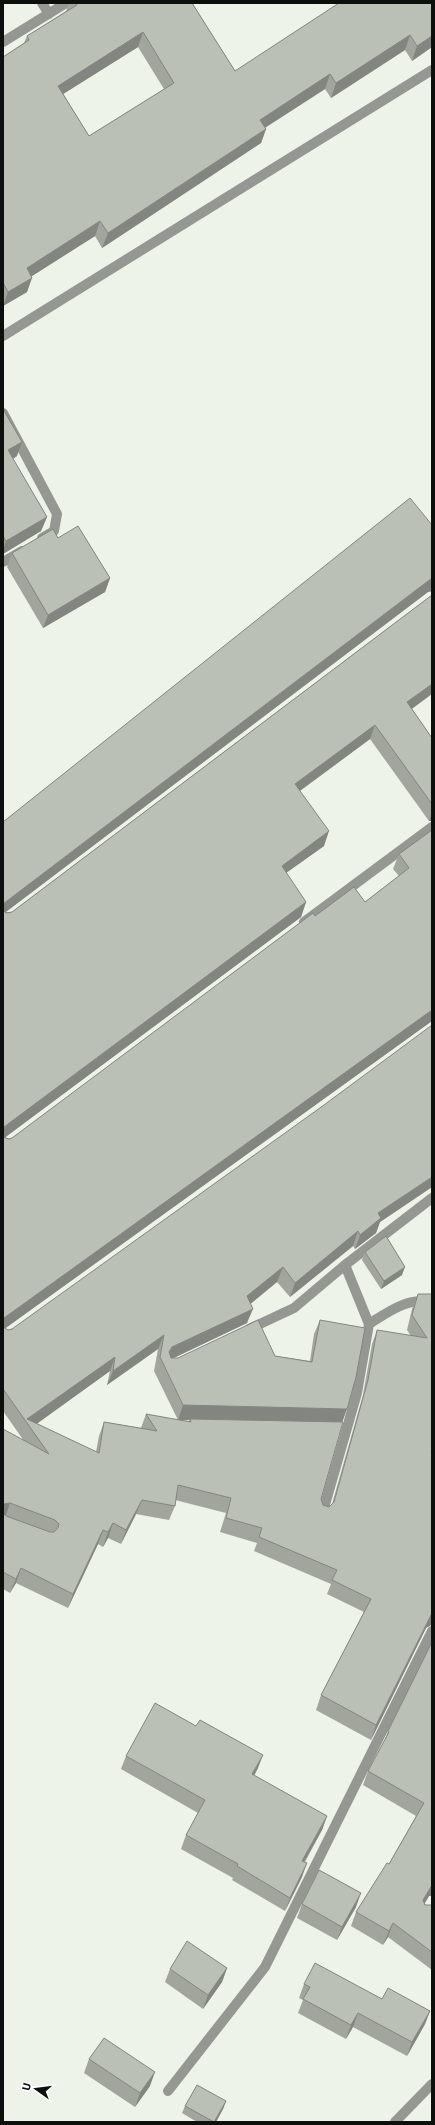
<svg xmlns="http://www.w3.org/2000/svg" width="435" height="2125" font-family="'Exo 2',sans-serif">
<style>
.lines{fill:none;stroke-linecap:round;stroke-linejoin:round}
.street{stroke:#959793;stroke-width:10}
.wall{fill:#a1a59d;fill-rule:evenodd}
.shaded-wall{fill:#838680}
.building{fill:#bbc0b7;stroke:#838680;fill-rule:evenodd}
</style>
<rect width="100%" height="100%" fill="#edf3e9"/>
<g class="lines">
<path class="street" d="M42,3L49,14
M3,42L66,3
M3,336L432,70
M3,413L57,514L54,531L42,538
M3,562L22,551
M304,922L432,827
M369,1324C388,1312 409,1296 432,1303
M249,1329L294,1308L345,1265L432,1198
M322,1515L357,1393L369,1324L345,1265
M168,2091L265,1967L432,1631
M395,2122L432,2084"/>
</g>
<path class="wall" d="M69,3H192L235,71L432,3V47L412,61L405,50L331,98L325,89L265,128L266,129L261,143L102,248L95,236L32,276L27,292L3,306V57L24,43L27,36L66,11ZM138,47L164,89L89,136L63,94Z
M3,409L17,456L13,459L47,517L41,531L3,554Z
M432,525V591L428,592L6,912H12L432,595L412,709L432,738V821H429L370,739L300,791L324,846L286,873L306,902L301,917L5,1137L9,1139L12,1138L315,916L365,902L399,876L393,869L399,854L432,830V1021L5,1328L8,1330L432,1187L380,1222L376,1233L355,1249L353,1246L290,1297L277,1282L250,1304L247,1323L174,1358H178L275,1356L310,1361L314,1334L320,1320L342,1422L321,1499L323,1505L329,1507L332,1504L363,1395L372,1344L377,1330L411,1336L407,1330L412,1309L418,1294H432L431,1453H432V1625H431L426,1628L371,1740L316,1710L321,1695L364,1612L327,1594L331,1584L254,1551L257,1543L220,1532L226,1513L175,1500V1506L169,1520L136,1514L121,1544L108,1538L103,1547L98,1544L68,1608L16,1583L10,1593L3,1589V1429L24,1441L3,1411V822ZM158,1349L154,1371L178,1420L146,1414L141,1428L104,1422L99,1436L96,1452L36,1424L110,1371L107,1385ZM179,1420H189V1421Z
M58,538L110,578L105,592L43,628L7,567L12,553Z
M365,1252L402,1275L381,1289L362,1260Z
M432,1642V1896H429L425,1903V1905H432V1970L388,1937L383,1945L351,1926L356,1912L389,1864L416,1816L363,1785L368,1771L384,1742L388,1731Z
M126,1756L258,1768L254,1776L327,1816L322,1830L305,1862L302,1877L285,1911L232,1880L233,1878L181,1849L186,1835L198,1813L121,1769Z
M302,1904L356,1907L337,1940L297,1918Z
M227,1968L222,1982L203,2009L165,1982L170,1969Z
M304,1984L382,1999L430,2011L425,2024L407,2056L353,2027L346,2039L298,2013L303,2000L299,1998Z
M89,2059L150,2086L135,2107L84,2073Z
M226,2101L223,2109L216,2122H197L182,2113L185,2106Z"/>
<path class="shaded-wall" d="M143,32L138,47L52,101L58,86Z
M410,35L405,50L331,98L336,83Z
M432,36V47L412,61L417,46Z
M330,74L325,89L255,134L260,120Z
M266,129L261,143L102,248L108,233Z
M100,221L95,236L21,283L27,268Z
M32,278L27,292L3,306L8,292Z
M22,442L17,456L3,465L8,450Z
M47,517L41,531L3,554V550L6,541Z
M110,578L105,592L43,628L48,615Z
M432,578V591L428,592L3,914V904Z
M432,684V694L401,717L407,702Z
M375,725L370,739L290,798L295,784Z
M432,813V821H429Z
M329,831L324,846L276,880L282,866Z
M306,902L301,917L3,1139V1130L4,1127Z
M432,1010V1021L3,1330V1321L4,1318Z
M432,1177V1187L380,1222L376,1233L355,1249L360,1235L378,1213Z
M358,1231L353,1246L290,1297L295,1283Z
M283,1267L277,1282L242,1311L247,1296Z
M405,1267L402,1275L381,1289L384,1281Z
M253,1309L247,1323L167,1361L164,1366L169,1352L172,1347Z
M164,1335L158,1349L107,1385L113,1371Z
M115,1357L110,1371L31,1428L27,1419Z
M183,1405L347,1409L342,1423L190,1419L189,1420H178Z
M142,1500L136,1514L121,1544L126,1530Z
M10,1503L5,1518H3V1506L4,1504Z
M113,1523L108,1538L103,1547L108,1532Z
M103,1530L98,1544L68,1608L73,1594Z
M21,1568L16,1583L10,1593L16,1579Z
M432,1613V1622L431,1625L426,1628L371,1740L376,1725Z
M263,1755L258,1768L247,1788L252,1774Z
M327,1816L322,1830L297,1874L302,1861Z
M307,1863L302,1877L285,1911L290,1898Z
M432,1885V1896H429L418,1914L423,1900Z
M361,1893L356,1907L337,1940L342,1927Z
M393,1923L388,1937L383,1945L389,1931Z
M227,1968L222,1982L203,2009L208,1995Z
M430,2011L425,2024L407,2056L412,2042Z
M358,2013L353,2027L346,2039L351,2025Z
M155,2072L150,2086L135,2107L140,2093Z
M226,2101L223,2109L216,2122H214Z"/>
<path class="building" d="M76,3H192L235,71L339,3H432V36L417,46L410,35L336,83L330,74L260,120L266,129L108,233L100,221L27,268L32,278L8,292L3,283V57L29,40L27,36L77,5ZM143,32L174,83L89,136L58,86Z
M3,409L22,442L8,450L47,517L6,541L3,536Z
M410,498L432,525V578L3,904V822Z
M78,526L110,578L48,615L12,553L53,529L58,538Z
M432,595V684L407,702L432,738V804L375,725L295,784L329,831L282,866L306,902L4,1127L3,1130V910L6,913L12,912Z
M432,830V1010L4,1318L3,1321V1136V1137L9,1139L12,1138L313,913L315,916L354,887L365,902L409,868L399,854Z
M432,1025V1177L378,1213L381,1218L360,1235L358,1231L295,1283L283,1267L247,1296L253,1309L172,1347L169,1352L171,1358H178L258,1320L275,1356L312,1362L320,1320L365,1328L356,1377L347,1409L183,1405L160,1357L164,1335L113,1371L115,1357L27,1419L99,1453L104,1422L157,1431L146,1414L191,1422L190,1419L343,1422L321,1499L323,1505L329,1507L334,1502L368,1380L377,1330L427,1338L412,1315L418,1294H432V1450L431,1453H432V1613L376,1725L321,1695L371,1599L332,1580L337,1570L259,1537L262,1528L226,1518L231,1498L178,1485L175,1506L142,1500L126,1530L113,1523L108,1532L103,1530L73,1594L21,1568L16,1579L3,1572V1513L6,1516L50,1532H54L58,1528L59,1524L55,1520L10,1503L4,1504L3,1506V1429L49,1454L3,1389V1327L8,1330L12,1329L324,1105Z
M386,1236L405,1267L384,1281L365,1252Z
M432,1642V1885L423,1900L425,1905H432V1952L393,1923L389,1931L356,1912L387,1863L389,1864L424,1803L368,1771L389,1732L388,1731Z
M155,1703L196,1726L200,1720L263,1755L252,1774L327,1816L302,1861L307,1863L290,1898L237,1866L238,1864L186,1835L205,1800L126,1756Z
M319,1870L361,1893L342,1927L302,1904Z
M187,1941L227,1968L208,1995L170,1969Z
M315,1963L382,1999L388,1988L430,2011L412,2042L358,2013L351,2025L303,1999L310,1987L304,1984Z
M104,2038L155,2072L140,2093L89,2059Z
M197,2085L226,2101L214,2122L185,2106Z"/>
<rect width="435" height="2125" fill="none" stroke="#0d0f0c" stroke-width="8"/>
<g transform="translate(36 2089) rotate(284)" stroke="#ffffff" stroke-width="3" paint-order="stroke">
<path d="M0-3L7 15L0 10L-7 15Z" fill="#0d0f0c"/>
<text y="-6" font-size="11" font-weight="bold" text-anchor="middle" fill="#0d0f0c">U</text>
</g>
</svg>
